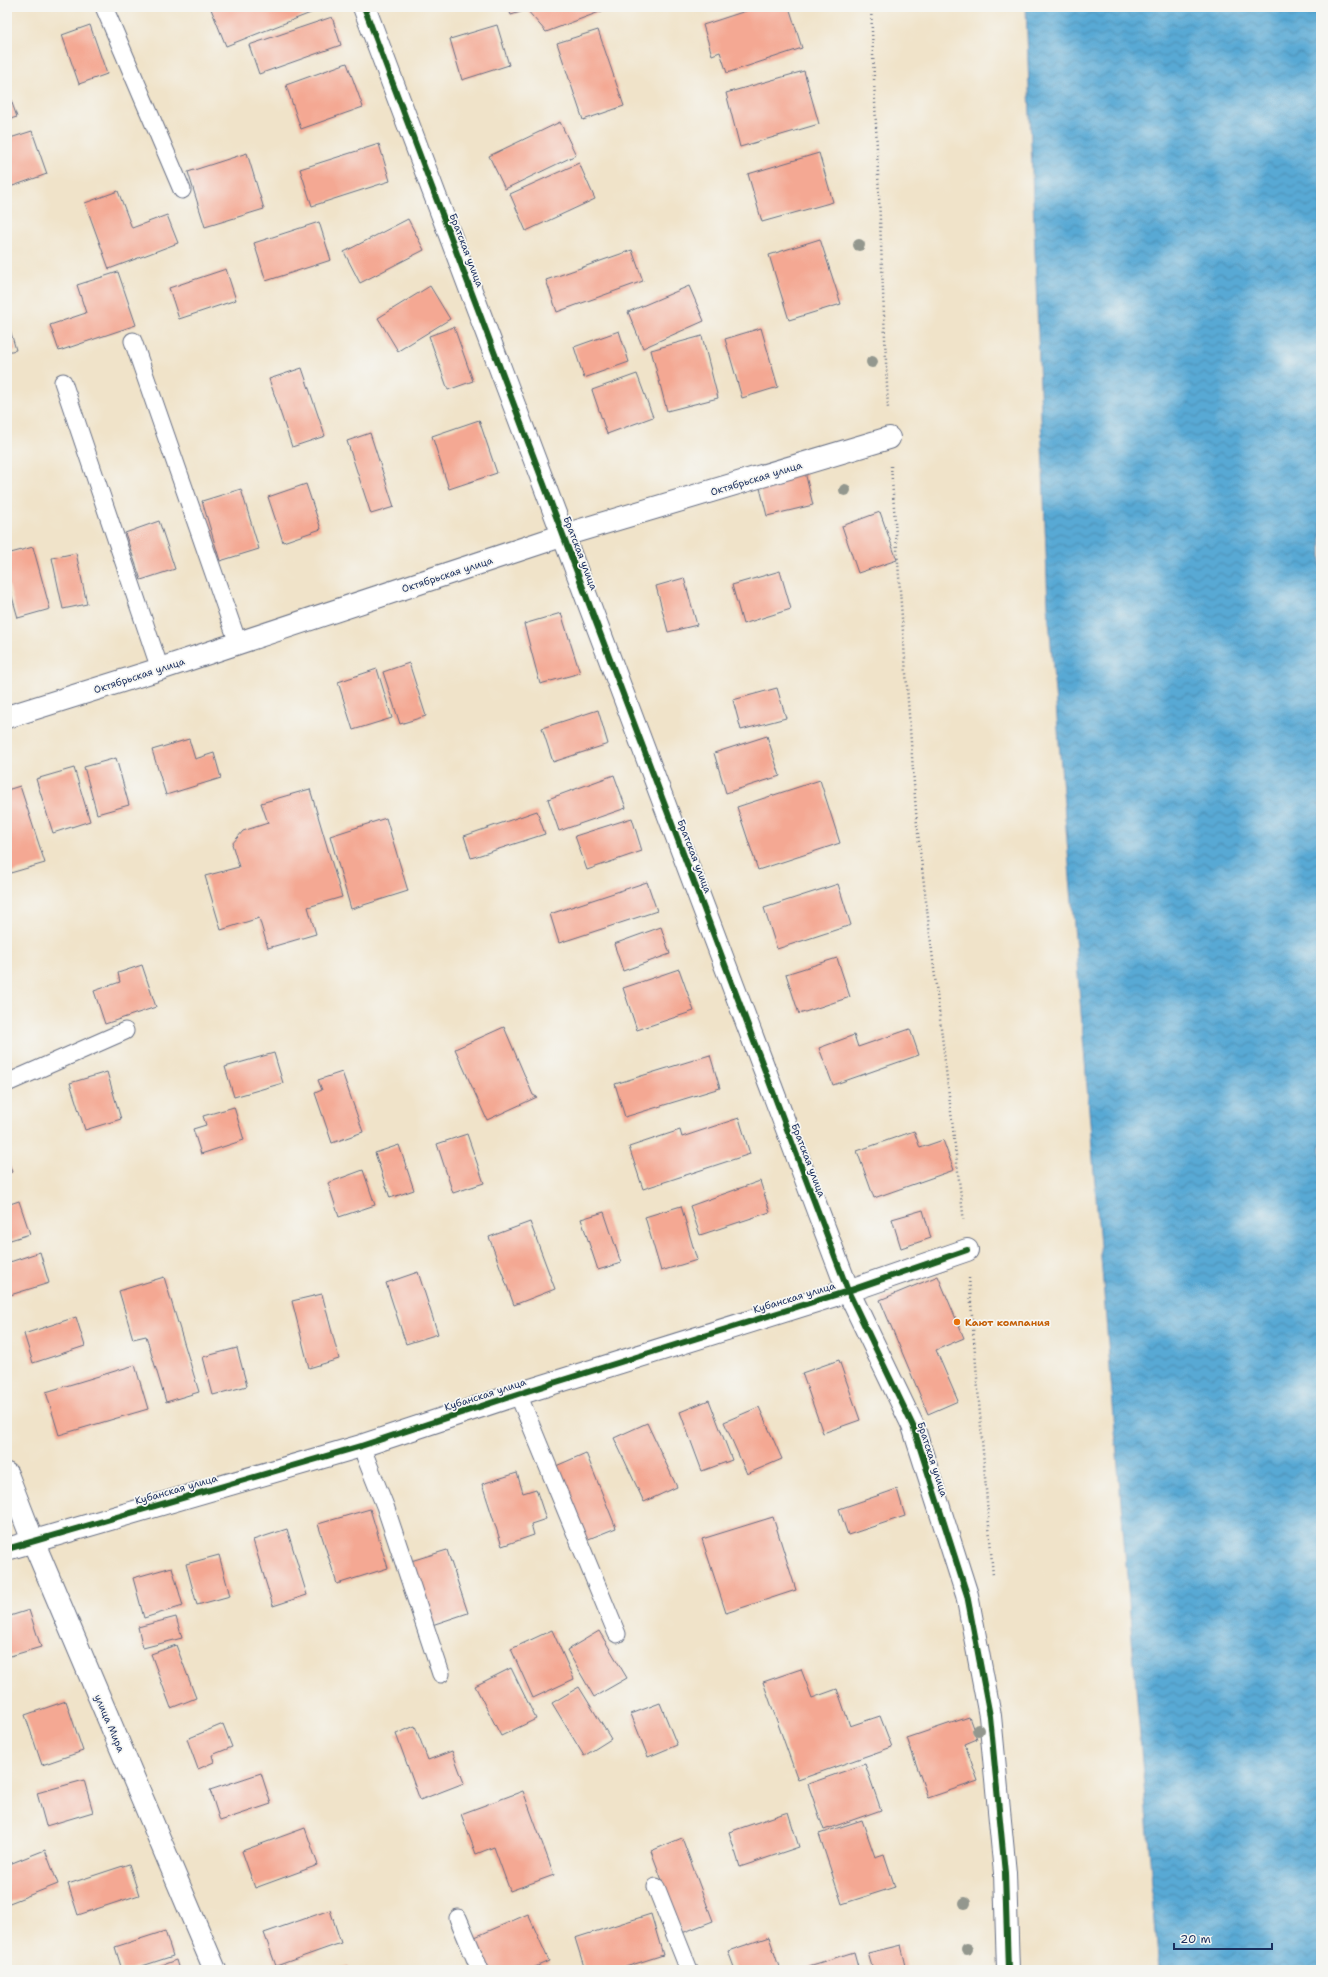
<svg xmlns="http://www.w3.org/2000/svg" width="1328" height="1977" font-family="'Shantell Sans',sans-serif">
<style>
.water{fill:url(#water-waves);stroke:#3a6c99}
.building{fill:#f4a893}
.lines{fill:none;stroke-linecap:round;stroke-linejoin:round}
.service-casing{stroke:#666e83;stroke-width:19}
.minor-casing{stroke:#666e83;stroke-width:24}
.path{stroke:#666e83;stroke-width:2.5;stroke-dasharray:1 3;stroke-linecap:butt}
.service{stroke:#fff;stroke-width:17}
.minor{stroke:#fff;stroke-width:22}
.cycleway-casing{stroke:#f6f6f2;stroke-width:8}
.cycleway{stroke:#1b5e20;stroke-width:6}
.tree{fill:#93978e}
.food-dot{fill:#e8710a;stroke:#f6f6f2;stroke-width:1.5}
.labels{text-anchor:middle;stroke-width:3.5;stroke-linejoin:round;paint-order:stroke}
.street-label{font-size:10px;fill:#1b2f5e;stroke:#f6f6f2}
.food-label{font-size:10px;font-weight:bold;fill:#c56008;stroke:#f6f6f2;text-anchor:start}
</style>
<defs>
<pattern id="water-waves" width="16" height="10" patternUnits="userSpaceOnUse"><rect width="16" height="10" fill="#59a9d4"/><path d="M0 5q4-4 8 0t8 0" fill="none" stroke="#498aaf"/></pattern>
</defs>
<rect width="100%" height="100%" fill="#f6f6f2"/>
<filter id="ink" filterUnits="userSpaceOnUse"><feTurbulence type="fractalNoise" baseFrequency=".025" numOctaves="2"/><feDisplacementMap in="SourceGraphic" scale="8" xChannelSelector="R" yChannelSelector="G"/><feConvolveMatrix kernelMatrix="1 2 1 2 8 2 1 2 1" color-interpolation-filters="sRGB"/></filter>
<filter id="wash" filterUnits="userSpaceOnUse"><feTurbulence type="fractalNoise" baseFrequency=".012" numOctaves="4" result="noise"/><feDisplacementMap in="SourceGraphic" scale="16" xChannelSelector="R" yChannelSelector="G"/><feGaussianBlur stdDeviation="0.9" result="paint"/><feColorMatrix in="noise" values="0 0 0 0 0 0 0 0 0 0 0 0 0 0 0 0 0 1.4 0 .05"/><feComposite in="paint" operator="in"/></filter>
<g filter="url(#wash)">
<rect width="100%" height="100%" fill="#f0e3c9"/>
<path class="water" d="M1026,7H1321V1970H1159L1048,607Z"/>
<g id="blocks">
<path class="building" d="M217,7H326L226,46L211,9Z
M508,7H608L602,11L546,32L527,10L511,15Z
M758,7H789L802,48L727,73L720,52L712,55L703,25Z
M332,17L341,45L259,74L249,45Z
M90,25L107,74L79,84L62,35Z
M497,25L509,65L462,80L450,39Z
M598,30L624,106L583,120L557,43Z
M347,63L363,107L301,129L286,85Z
M804,71L819,124L740,147L726,93Z
M7,89L17,117L7,120Z
M560,122L576,155L505,189L489,156Z
M32,131L47,174L7,188V139Z
M379,144L390,181L312,206L300,169Z
M247,153L264,209L205,227L188,172Z
M819,153L833,202L762,222L748,174Z
M579,163L595,199L526,231L510,194Z
M118,191L132,228L167,215L178,243L109,269L85,203Z
M408,219L424,250L360,283L344,252Z
M319,222L331,260L266,281L254,243Z
M820,239L841,304L789,320L769,255Z
M632,250L643,281L557,312L546,280Z
M226,269L236,300L179,319L169,288Z
M118,272L136,325L59,351L50,325L86,313L77,285Z
M430,286L450,319L398,351L378,318Z
M689,286L704,321L643,348L628,312Z
M7,319L16,350L7,352Z
M454,327L473,381L448,390L429,336Z
M761,328L778,387L742,398L725,339Z
M619,331L629,362L584,378L574,347Z
M702,336L718,398L667,411L651,350Z
M302,368L325,436L292,447L269,379Z
M637,374L653,417L607,434L592,390Z
M479,420L497,473L449,489L432,436Z
M370,433L394,507L371,514L347,441Z
M805,472L813,505L767,516L759,484Z
M306,484L321,529L283,542L268,497Z
M241,489L259,549L220,561L202,501Z
M880,512L897,560L858,573L842,526Z
M159,521L175,569L141,580L125,533Z
M33,547L50,609L18,618L7,579V554Z
M76,553L87,604L63,609L52,558Z
M780,571L791,609L743,624L732,585Z
M684,578L697,625L668,632L656,586Z
M561,613L580,673L540,684L524,624Z
M409,663L426,716L400,724L383,672Z
M377,669L392,718L353,730L338,682Z
M777,688L786,718L741,730L733,700Z
M598,710L608,744L553,762L542,728Z
M767,736L780,776L726,793L714,753Z
M189,739L195,759L214,753L221,778L166,795L152,750Z
M116,758L129,805L97,814L84,767Z
M74,768L90,821L53,833L36,779Z
M614,775L626,808L559,831L548,799Z
M820,780L840,843L758,870L737,807Z
M20,786L45,863L7,874V790Z
M310,789L342,897L308,907L316,934L268,948L259,918L221,930L205,876L239,867L232,844L243,831L268,823L261,803Z
M537,811L545,834L471,858L464,836Z
M386,818L408,891L351,909L330,836Z
M632,818L642,851L587,870L575,836Z
M647,882L657,911L559,943L550,914Z
M838,884L851,925L777,949L764,908Z
M661,927L670,954L623,971L614,944Z
M837,958L850,997L799,1014L786,974Z
M142,965L156,1007L105,1024L94,991L120,982L118,973Z
M679,969L694,1011L637,1030L623,988Z
M504,1027L533,1095L537,1097L487,1120L455,1049Z
M910,1029L919,1055L833,1085L819,1048L854,1035L858,1047Z
M7,1052L12,1065L7,1067Z
M274,1053L283,1083L234,1097L225,1067Z
M710,1055L720,1088L625,1117L615,1084Z
M107,1072L121,1119L85,1130L70,1083Z
M342,1072L363,1132L332,1143L315,1093L322,1090L318,1080Z
M234,1107L244,1140L201,1154L193,1129L206,1125L203,1116Z
M739,1118L750,1154L643,1189L629,1147L680,1130L682,1137Z
M914,1131L920,1148L943,1140L954,1170L874,1198L857,1151Z
M467,1134L484,1183L453,1193L437,1144Z
M399,1145L414,1190L390,1198L375,1153Z
M7,1158L12,1172L7,1174Z
M363,1170L375,1205L339,1217L328,1183Z
M760,1181L770,1212L700,1235L690,1206Z
M19,1201L30,1234L7,1241V1205Z
M681,1206L697,1260L661,1271L645,1217Z
M923,1210L931,1238L901,1248L892,1219Z
M604,1212L621,1263L598,1270L581,1219Z
M530,1222L555,1289L514,1305L489,1237Z
M40,1252L49,1283L7,1296V1263Z
M418,1272L438,1334L406,1344L386,1283Z
M938,1276L964,1338L936,1350L958,1401L928,1414L880,1300Z
M164,1277L199,1392L166,1402L146,1336L133,1339L119,1291Z
M322,1294L339,1359L309,1368L292,1301Z
M76,1317L85,1346L33,1363L24,1334Z
M237,1348L247,1386L213,1395L203,1357Z
M839,1360L860,1420L823,1433L802,1373Z
M135,1365L148,1409L59,1435L46,1392Z
M709,1400L732,1460L702,1471L680,1412Z
M759,1407L782,1459L747,1474L724,1422Z
M647,1423L677,1487L644,1502L614,1438Z
M586,1453L616,1528L586,1540L556,1466Z
M517,1473L523,1493L536,1489L546,1519L531,1524L534,1535L502,1546L482,1484Z
M897,1489L905,1516L848,1535L839,1509Z
M370,1509L388,1568L337,1584L318,1524Z
M773,1517L796,1590L726,1613L702,1539Z
M287,1529L307,1595L273,1606L253,1540Z
M447,1550L468,1613L432,1625L411,1561Z
M219,1555L230,1596L197,1605L186,1564Z
M172,1567L183,1606L144,1618L133,1578Z
M29,1610L41,1647L7,1657V1617Z
M176,1617L182,1638L143,1648L138,1627Z
M552,1630L574,1679L533,1698L511,1649Z
M599,1631L627,1678L594,1697L567,1650Z
M176,1645L196,1698L171,1708L151,1654Z
M511,1668L536,1719L501,1736L475,1686Z
M801,1669L812,1698L837,1689L850,1726L880,1716L892,1747L798,1780L763,1682Z
M579,1687L611,1739L584,1756L552,1703Z
M66,1701L83,1751L42,1765L25,1715Z
M660,1703L677,1745L648,1757L631,1714Z
M969,1717L977,1739L965,1744L978,1781L928,1798L907,1738Z
M223,1724L232,1747L212,1755L214,1762L198,1769L187,1739Z
M415,1726L428,1760L452,1751L464,1783L420,1800L396,1734Z
M865,1764L881,1810L824,1830L808,1784Z
M261,1773L271,1804L220,1821L210,1790Z
M84,1780L93,1812L46,1826L37,1793Z
M523,1791L554,1875L510,1891L494,1847L476,1854L461,1814Z
M788,1812L799,1847L740,1867L729,1832Z
M862,1820L875,1857L884,1854L895,1887L842,1904L819,1834Z
M305,1828L318,1865L255,1888L242,1851Z
M682,1838L713,1921L682,1933L651,1851Z
M45,1850L58,1884L7,1904V1865Z
M129,1864L139,1895L78,1915L68,1884Z
M330,1910L341,1943L276,1966L264,1933Z
M528,1914L549,1961L528,1970H489L475,1937Z
M651,1914L663,1955L616,1970H585L575,1938Z
M165,1931L173,1956L130,1970H122L115,1947Z
M769,1937L780,1970H735L728,1951Z
M901,1945L907,1970H873L868,1953Z
M854,1952L859,1970H810L809,1966Z
M176,1960L179,1970H148Z
M348,1966L350,1970H338Z"/>
</g>
</g>
<g filter="url(#ink)">
<use href="#blocks" fill-opacity="0" stroke="#666e83" stroke-width="1"/>
<g class="lines">
<g class="service-casing">
<path id="service" d="M104,7L182,190
M133,341L238,643
M63,382L160,669
M7,1083L125,1031
M518,1394L617,1634
M361,1446L385,1506L441,1674
M656,1887L689,1970
M458,1918L480,1970"/>
</g>
<g class="minor-casing">
<path id="minor" d="M364,7L848,1291L913,1426L967,1595L990,1716L1005,1873L1008,1970
M7,717L160,669L564,535L889,438
M7,1474L33,1541L215,1970
M7,1549L361,1446L518,1394L848,1291L967,1250"/>
</g>
<path class="path" d="M871,7L888,409
M891,466L917,825L964,1222
M969,1278L993,1576"/>
<use href="#service" class="service"/>
<use href="#minor" class="minor"/>
<g class="cycleway-casing">
<path id="cycleway" d="M364,7L848,1291L913,1426L967,1595L990,1716L1005,1873L1008,1970
M7,1549L361,1446L518,1394L848,1291L967,1250"/>
</g>
<use href="#cycleway" class="cycleway"/>
</g>
<g class="tree">
<circle cx="859" cy="245" r="6"/>
<circle cx="872" cy="362" r="6"/>
<circle cx="845" cy="490" r="6"/>
<circle cx="978" cy="1730" r="6"/>
<circle cx="965" cy="1903" r="6"/>
<circle cx="967" cy="1949" r="6"/>
</g>
</g>
<circle class="food-dot" cx="957" cy="1322" r="4"/>
<g class="labels">
<g class="street-label">
<text transform="translate(467 250) rotate(69)" y="4">Братская улица</text>
<text transform="translate(756 478) rotate(-17)" y="4">Октябрьская улица</text>
<text transform="translate(581 553) rotate(69)" y="4">Братская улица</text>
<text transform="translate(447 574) rotate(-18)" y="4">Октябрьская улица</text>
<text transform="translate(139 675) rotate(-18)" y="4">Октябрьская улица</text>
<text transform="translate(695 856) rotate(69)" y="4">Братская улица</text>
<text transform="translate(809 1160) rotate(69)" y="4">Братская улица</text>
<text transform="translate(794 1297) rotate(-17)" y="4">Кубанская улица</text>
<text transform="translate(485 1394) rotate(-18)" y="4">Кубанская улица</text>
<text transform="translate(933 1459) rotate(72)" y="4">Братская улица</text>
<text transform="translate(176 1489) rotate(-16)" y="4">Кубанская улица</text>
<text transform="translate(110 1723) rotate(67)" y="4">улица Мира</text>
</g>
<g class="food-label">
<text x="965" y="1326">Кают компания</text>
</g>
</g>
<rect width="1328" height="1977" fill="none" stroke="#f6f6f2" stroke-width="24"/>
<path d="M1174 1943v6h98v-6" fill="none" stroke="#1b2f5e" stroke-width="2"/>
<text x="1180" y="1943" font-size="12" fill="#1b2f5e" stroke="#f6f6f2" stroke-width="3" paint-order="stroke">20 m</text>
</svg>
